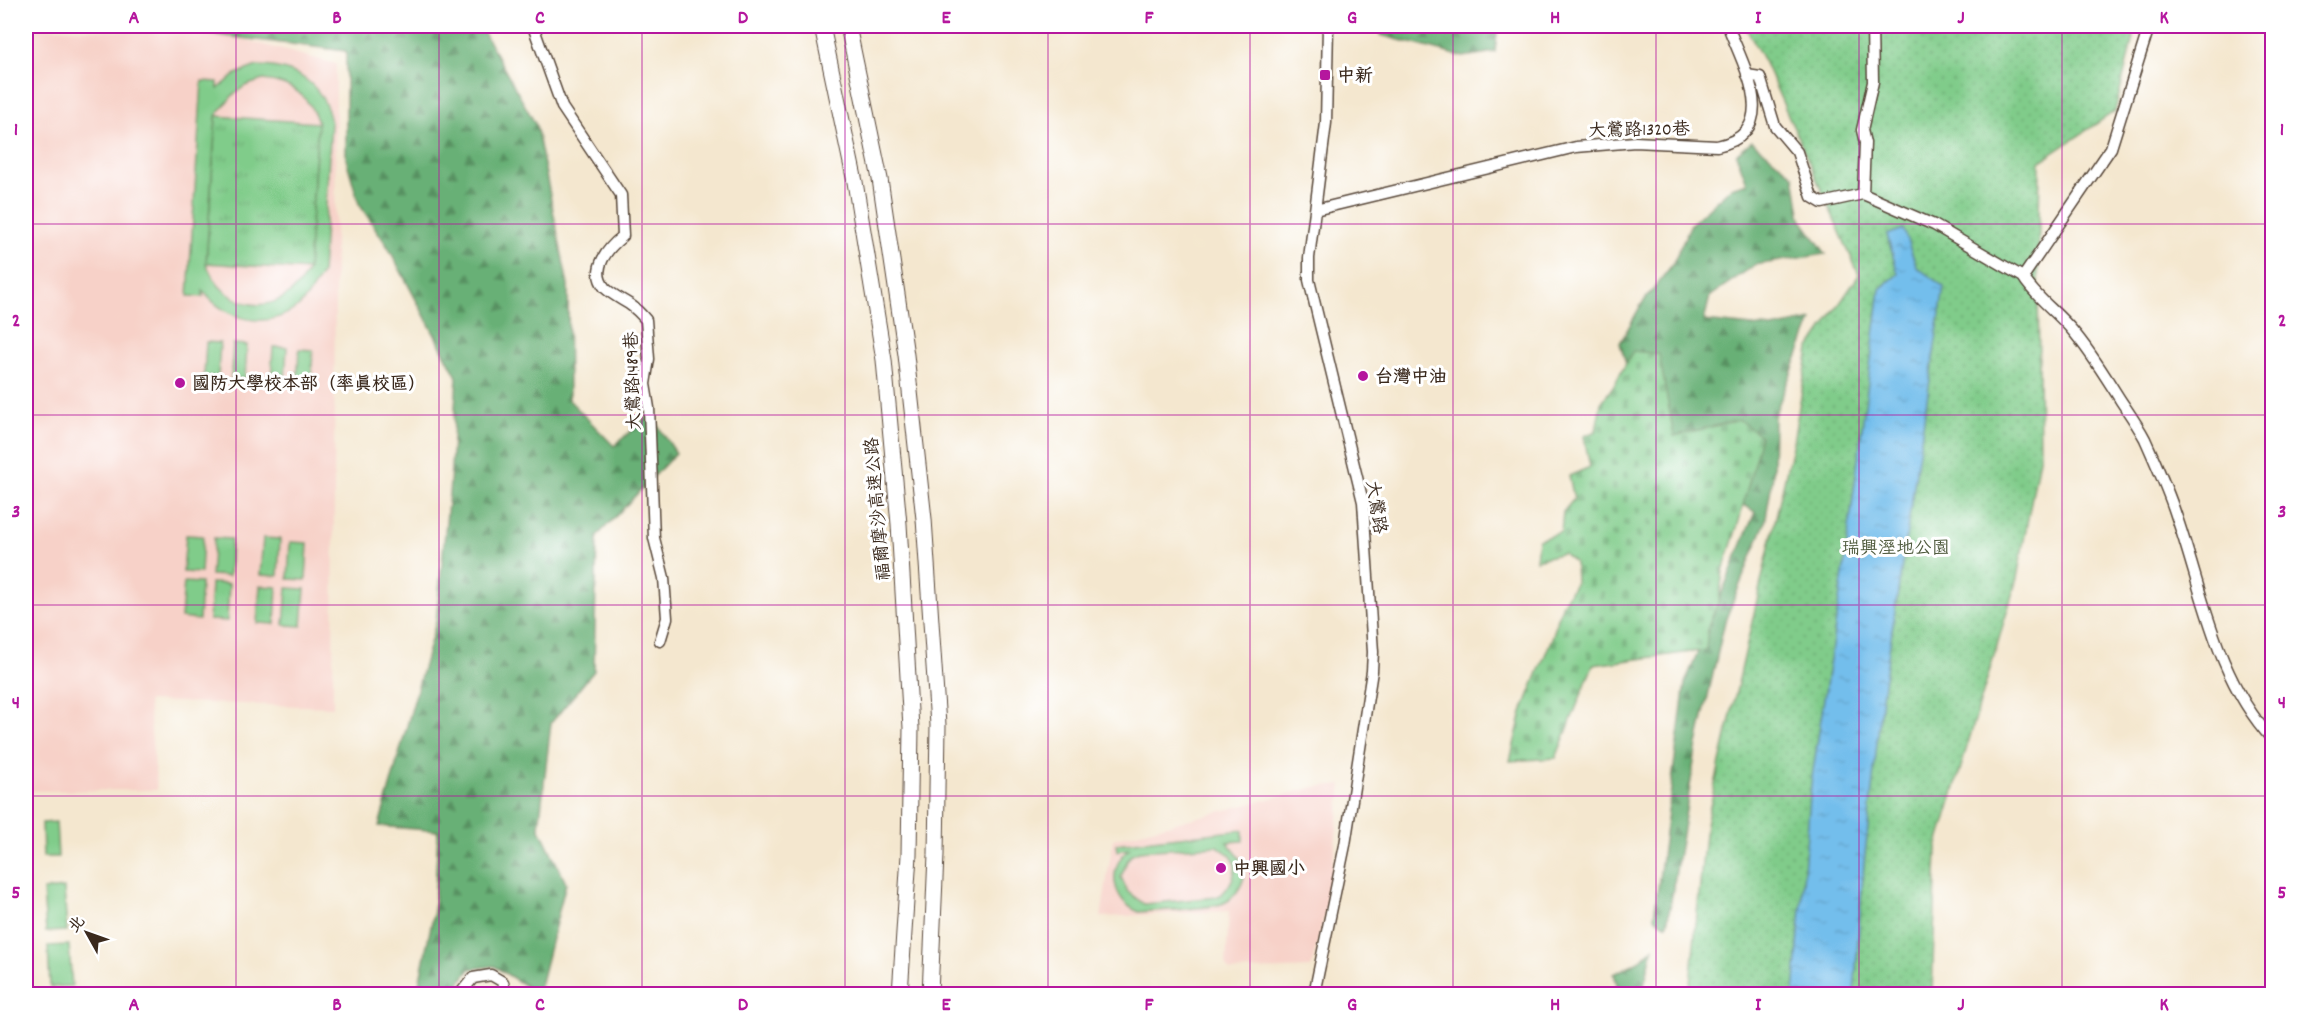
<svg xmlns="http://www.w3.org/2000/svg" width="2298" height="1020" font-family="Dekko,'LXGW WenKai TC',sans-serif">
<style>
.built{fill:#f7d1c8}
.grass{fill:url(#grass-tufts);stroke:#5e7b54;stroke-width:1.5}
.forest{fill:url(#forest-firs);stroke:#526d4a;stroke-width:1.5}
.cemetery{fill:url(#cemetery-stones);stroke:#5e7b54;stroke-width:1.5}
.park{fill:url(#park-dots);stroke:#5e7b54;stroke-width:1.5}
.pitch{fill:#80cc8a;stroke:#5e7b54;stroke-width:1.5;fill-rule:evenodd}
.water{fill:url(#water-ripples);stroke:#577485;stroke-width:1.5}
.lines{fill:none;stroke-linecap:round;stroke-linejoin:round}
.minor-casing{stroke:#574639;stroke-width:13}
.highway-casing{stroke:#574639;stroke-width:17}
.minor{stroke:#fff;stroke-width:10}
.highway{stroke:#fff;stroke-width:15}
.grid{fill:none;stroke:#b5179e;stroke-width:1.5;stroke-opacity:0.55}
.poi-dot{fill:#b5179e;stroke:#fff;stroke-width:2}
.labels{text-anchor:middle;stroke-width:6;stroke-linejoin:round;paint-order:stroke}
.poi-label{font-size:18px;font-weight:bold;fill:#3b2a1e;stroke:#fff;text-anchor:start}
.street-label{font-size:18px;fill:#3b2a1e;stroke:#fff}
.park-label{font-size:18px;fill:#505b3e;stroke:#fff}
.neatline{fill:none;stroke:#b5179e;stroke-width:2}
.grid-label{font-size:20px;text-anchor:middle;font-weight:bold;fill:#b5179e}
</style>
<defs>
<pattern id="grass-tufts" width="24" height="20" patternUnits="userSpaceOnUse" patternTransform="scale(1.5)"><rect width="24" height="20" fill="#80cc8a"/><path d="M3 7l-1-3M5 7V3M7 7l1-3M15 17l-1-3M17 17v-4M19 17l1-3" fill="none" stroke="#70af77"/></pattern>
<pattern id="forest-firs" width="22" height="20" patternUnits="userSpaceOnUse" patternTransform="scale(1.5)"><rect width="22" height="20" fill="#68b076"/><path d="M5 1l3.5 6h-7zM16 11l3.5 6h-7z" fill="#578f60"/></pattern>
<pattern id="cemetery-stones" width="16" height="16" patternUnits="userSpaceOnUse" patternTransform="scale(1.5)"><rect width="16" height="16" fill="#80cc8a"/><path d="M2 7V4a2 2 0 0 1 4 0v3zM10 15v-3a2 2 0 0 1 4 0v3z" fill="#70af77"/></pattern>
<pattern id="park-dots" width="8" height="8" patternUnits="userSpaceOnUse" patternTransform="scale(1.5)"><rect width="8" height="8" fill="#80cc8a"/><path d="M2 2h.1M6 6h.1" fill="none" stroke="#70af77" stroke-width="1.8" stroke-linecap="round"/></pattern>
<pattern id="water-ripples" width="26" height="14" patternUnits="userSpaceOnUse" patternTransform="scale(1.5)"><rect width="26" height="14" fill="#73beec"/><path d="M2 4q2-2 4 0t4 0M15 11q2-2 4 0t4 0" fill="none" stroke="#64a3ca"/></pattern>
</defs>
<rect width="100%" height="100%" fill="#fff"/>
<filter id="ink" filterUnits="userSpaceOnUse"><feTurbulence type="fractalNoise" baseFrequency=".0167" numOctaves="2"/><feDisplacementMap in="SourceGraphic" scale="12" xChannelSelector="R" yChannelSelector="G"/><feConvolveMatrix kernelMatrix="1 2 1 2 8 2 1 2 1" color-interpolation-filters="sRGB"/></filter>
<filter id="wash" filterUnits="userSpaceOnUse"><feTurbulence type="fractalNoise" baseFrequency=".008" numOctaves="4" result="noise"/><feDisplacementMap in="SourceGraphic" scale="24" xChannelSelector="R" yChannelSelector="G"/><feGaussianBlur stdDeviation="1.35" result="paint"/><feColorMatrix in="noise" values="0 0 0 0 0 0 0 0 0 0 0 0 0 0 0 0 0 1.4 0 .05"/><feComposite in="paint" operator="in"/></filter>
<g filter="url(#wash)">
<rect width="100%" height="100%" fill="#f4e7cf"/>
<path class="built" d="M26,27L230,36L336,64L333,707L148,701L157,790L26,791Z
M1342,784L1329,897L1311,968L1230,971L1226,966L1229,911L1101,917L1113,839L1315,787Z"/>
<path class="grass" d="M216,116L318,123L308,270L206,263Z"/>
<path class="forest" d="M160,26H480L536,125L568,285L569,400L614,446L650,414L676,453L597,536L594,671L551,723L539,827L566,883L538,994L494,966L470,969L451,994H417L434,911L438,831L379,826L436,622L450,483L457,377L388,247L359,204L346,159V51L160,28Z
M1382,26H1498L1495,52L1463,57L1380,35Z
M1752,141L1794,176L1801,219L1826,254L1755,265L1710,296L1704,321L1772,328L1812,320L1774,416L1773,476L1765,523L1725,621L1697,744L1667,925L1654,917L1685,683L1755,512L1717,487L1649,464L1636,398L1620,343L1641,305L1672,265L1691,224L1731,188L1747,183L1736,154Z
M1653,948L1642,994H1620L1614,974L1642,959Z"/>
<path class="cemetery" d="M1633,351L1659,354L1674,436L1739,420L1761,436L1739,521L1723,571L1719,600L1708,627L1706,650L1593,665L1556,758L1510,761L1522,712L1552,638L1563,603L1576,582L1575,563L1563,553L1536,560L1538,540L1561,532L1563,512L1574,499L1569,476L1590,467L1584,436L1596,431L1601,403L1614,385Z"/>
<path class="park" d="M1745,26H2136L2115,111L2040,162L2038,282L2040,453L2017,578L1937,848L1932,994H1689L1706,824L1793,442L1809,349L1859,275L1765,63Z"/>
<path class="pitch" d="M257,66C295,66 324,83 331,123L322,273C315,285 308,298 298,307C266,331 226,320 203,291V297L188,296L202,81L218,82V89L236,74ZM263,80C292,83 309,95 318,123L308,270C292,301 258,317 227,293C216,285 211,274 206,263L216,116L233,95L245,86Z
M206,342L220,343L218,377L204,376Z
M233,344L247,345L245,379L231,378Z
M273,347H287L285,381L271,380Z
M299,349L313,350L311,383H297Z
M186,535L203,536L201,573L183,572Z
M214,538L231,539L229,576L211,575Z
M263,538L280,539L278,576L260,575Z
M290,542L308,543L306,580L288,579Z
M184,582L201,583L199,620L181,618Z
M211,583L229,584L227,621L209,620Z
M260,586L277,587L275,624L257,623Z
M287,588L305,589L302,626L284,625Z
M56,822L58,857H43L42,823Z
M1243,830V841L1227,842C1239,856 1251,868 1240,887C1236,894 1231,900 1224,903C1208,910 1158,910 1139,912C1112,901 1106,868 1129,849L1117,851L1116,844ZM1218,846C1221,849 1226,852 1230,855C1242,869 1229,890 1217,897L1144,904L1128,892L1121,877L1127,861L1132,854L1139,851Z
M64,888L67,931L46,932L43,890Z
M69,945L72,986L50,987L48,946Z"/>
<path class="water" d="M1903,229L1917,267L1944,287L1882,697L1864,864L1854,994H1794L1811,784L1843,574L1880,289L1898,274L1887,235Z"/>
</g>
<g filter="url(#ink)">
<g class="lines">
<g class="minor-casing">
<path id="minor" d="M533,26L562,107L621,195L623,236C609,247 589,269 605,288C611,294 621,299 629,304C635,308 641,314 646,320L649,359L645,384L649,408L654,538L664,578L667,618L660,641
M1747,75L1760,77L1775,126L1797,152L1812,197L1822,203L1863,194L1934,225L2023,277C2035,297 2056,311 2072,330C2091,352 2105,376 2121,401C2129,413 2138,426 2145,439C2156,464 2168,490 2176,515C2203,592 2215,677 2272,739
M1863,194L1865,143L1862,130L1873,82L1872,26
M1315,210L1576,147L1635,142L1717,146C1783,132 1743,66 1728,26
M2023,277L2111,148L2148,30
M460,994L473,978L491,975L503,982L506,994
M1314,994L1345,845L1372,671L1373,652L1363,502L1309,280V258L1326,123L1328,26"/>
</g>
<g class="highway-casing">
<path id="highway" d="M822,26L855,182L884,360L899,524L911,728L909,855L900,994
M848,26L880,179L906,355L924,519L938,725L936,855L930,994"/>
</g>
<use href="#minor" class="minor"/>
<use href="#highway" class="highway"/>
</g>
</g>
<path class="grid" d="M236,26V994M439,26V994M642,26V994M845,26V994M1048,26V994M1250,26V994M1453,26V994M1656,26V994M1859,26V994M2062,26V994M26,224H2272M26,415H2272M26,605H2272M26,796H2272"/>
<g class="poi-dot">
<rect x="1319" y="69" width="12" height="12" rx="3"/>
<circle cx="1363" cy="376" r="6"/>
<circle cx="180" cy="383" r="6"/>
<circle cx="1221" cy="868" r="6"/>
</g>
<g class="labels">
<g class="poi-label">
<text x="1337" y="81">中新</text>
<text x="1375" y="382">台灣中油</text>
<text x="192" y="389">國防大學校本部（率真校區）</text>
<text x="1233" y="874">中興國小</text>
</g>
<g class="street-label">
<text transform="translate(1639 129) rotate(-1)" y="6">大鶯路1320巷</text>
<text transform="translate(632 381) rotate(-92)" y="6">大鶯路1489巷</text>
<text transform="translate(1377 507) rotate(81)" y="6">大鶯路</text>
<text transform="translate(877 509) rotate(-95)" y="6">福爾摩沙高速公路</text>
</g>
<g class="park-label">
<text x="1896" y="553">瑞興溼地公園</text>
</g>
</g>
<rect width="2298" height="1020" fill="none" stroke="#fff" stroke-width="66"/>
<g transform="translate(87 933) rotate(310)" stroke="#ffffff" stroke-width="4.5" paint-order="stroke">
<path d="M0-4.5L10 22L0 15L-10 22Z" fill="#3b2a1e"/>
<text y="-9" font-size="16" font-weight="bold" text-anchor="middle" fill="#3b2a1e">北</text>
</g>
<rect x="33" y="33" width="2232" height="954" class="neatline"/>
<g class="grid-label">
<text x="134" y="23">A</text>
<text x="337" y="23">B</text>
<text x="540" y="23">C</text>
<text x="743" y="23">D</text>
<text x="946" y="23">E</text>
<text x="1149" y="23">F</text>
<text x="1352" y="23">G</text>
<text x="1555" y="23">H</text>
<text x="1758" y="23">I</text>
<text x="1961" y="23">J</text>
<text x="2164" y="23">K</text>
<text x="16" y="135">1</text>
<text x="2282" y="135">1</text>
<text x="16" y="326">2</text>
<text x="2282" y="326">2</text>
<text x="16" y="517">3</text>
<text x="2282" y="517">3</text>
<text x="16" y="708">4</text>
<text x="2282" y="708">4</text>
<text x="16" y="898">5</text>
<text x="2282" y="898">5</text>
<text x="134" y="1010">A</text>
<text x="337" y="1010">B</text>
<text x="540" y="1010">C</text>
<text x="743" y="1010">D</text>
<text x="946" y="1010">E</text>
<text x="1149" y="1010">F</text>
<text x="1352" y="1010">G</text>
<text x="1555" y="1010">H</text>
<text x="1758" y="1010">I</text>
<text x="1961" y="1010">J</text>
<text x="2164" y="1010">K</text>
</g>
</svg>
